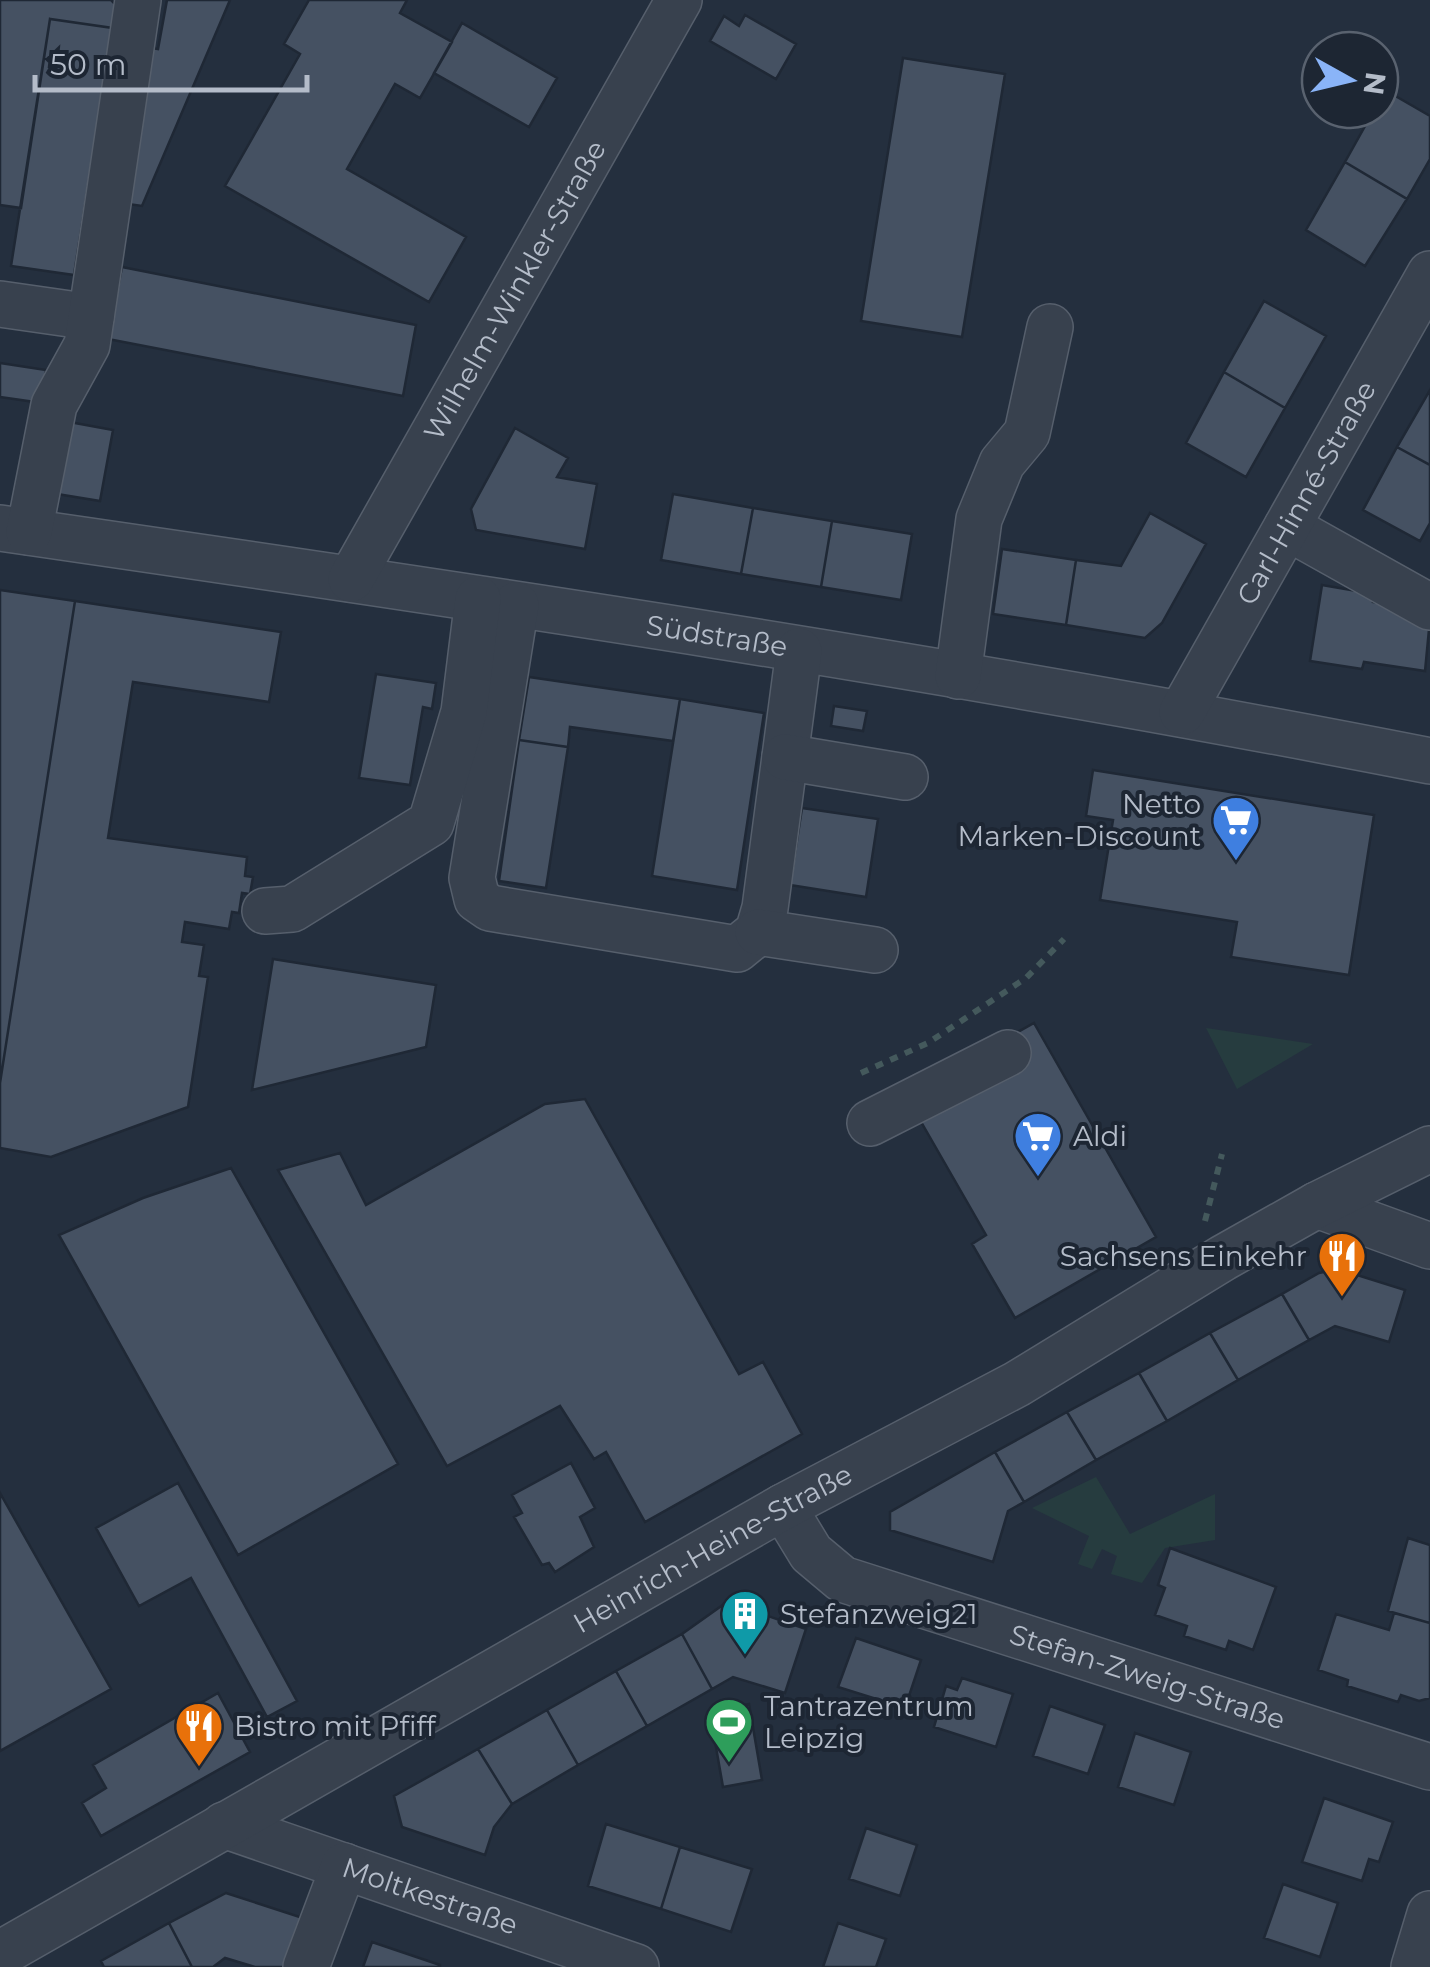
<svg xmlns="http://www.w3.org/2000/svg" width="1430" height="1967" font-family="Montserrat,sans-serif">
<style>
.green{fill:#263c3f}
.building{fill:#455162;stroke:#1f2835;stroke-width:2.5}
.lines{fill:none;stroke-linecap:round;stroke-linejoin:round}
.minor-casing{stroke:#565f6c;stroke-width:48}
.path{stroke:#44595c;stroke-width:6;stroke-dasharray:8 8;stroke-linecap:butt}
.minor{stroke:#38414e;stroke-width:45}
.labels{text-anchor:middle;stroke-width:8;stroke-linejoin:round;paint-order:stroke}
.street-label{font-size:28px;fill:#b4bcc9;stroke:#1d2633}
.poi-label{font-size:28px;fill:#b4bcc9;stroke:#1d2633;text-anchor:start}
</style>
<rect width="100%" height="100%" fill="#242f3e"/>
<path class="green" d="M1206,1028L1313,1044L1237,1089Z
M1096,1477L1130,1534L1215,1494V1540L1165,1548L1142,1583L1111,1574L1117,1556L1102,1549L1092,1569L1078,1564L1089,1536L1032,1508Z"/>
<path class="building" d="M0,0H111L116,5L113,28L50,19L21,208L0,205Z
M167,0H230L142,206L121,203L146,47L158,49Z
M309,0H407L400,13L452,42L420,98L395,84L347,169L466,237L429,302L225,186L300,54L284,44Z
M745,15L796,44L776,79L710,41L724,16L739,26Z
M50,19L113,28L74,275L11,266Z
M462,23L557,78L529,127L434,73Z
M903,58L1005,74L962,337L861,321Z
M1385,90L1430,116V159L1407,199L1345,162L1374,110H1380V99Z
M1345,162L1407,199L1365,266L1306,230Z
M122,267L416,325L403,396L108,339Z
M1264,301L1326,336L1285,408L1224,372Z
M0,363L46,370L42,403L0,397Z
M1224,372L1285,408L1246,477L1186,443Z
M1430,390V465L1397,447Z
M64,421L113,430L100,501L51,493Z
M515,428L568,458L557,477L597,484L585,549L476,530L471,509Z
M1397,447L1430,465V523L1420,541L1363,510Z
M673,494L753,508L741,574L661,560Z
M753,508L832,521L821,587L741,574Z
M1150,513L1206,544L1162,623L1145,638L1066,625L1076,560L1121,566Z
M832,521L912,534L901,600L821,587Z
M1002,549L1076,560L1066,625L993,614Z
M1322,585L1374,594L1373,602L1410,608L1430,619L1425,671L1364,662L1362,669L1310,661Z
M0,590L75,601L0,1083Z
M75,601L281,632L269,702L133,682L108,838L247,857L245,876L253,877L250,894L242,893L239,913L232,912L229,929L185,922L182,942L204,945L199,976L208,977L188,1107L51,1157L0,1148V1083Z
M376,674L436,683L432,709L423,707L410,785L359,778Z
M529,677L680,699L673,741L570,727L568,747L519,740Z
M680,699L764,713L737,890L652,876Z
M834,706L867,711L863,731L831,726Z
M519,740L568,747L546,888L499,881Z
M1093,770L1374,815L1349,975L1231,957L1237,922L1100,900L1113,820L1086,816Z
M802,808L878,819L866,897L790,885Z
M273,959L436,985L426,1047L252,1090Z
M1034,1023L1156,1237L1015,1318L972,1244L986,1235L920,1120L1007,1038Z
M585,1099L739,1374L763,1362L802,1434L645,1522L606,1452L594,1459L560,1406L447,1466L278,1170L340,1153L366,1205L545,1104Z
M231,1168L398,1464L238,1555L59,1235L143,1198Z
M1338,1269L1405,1290L1389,1342L1335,1326L1309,1340L1282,1294L1319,1273Z
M1282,1294L1309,1340L1238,1380L1210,1333Z
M1210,1333L1238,1380L1167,1421L1139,1373Z
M1139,1373L1167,1421L1096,1460L1067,1412Z
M1067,1412L1096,1460L1024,1502L995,1452Z
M995,1452L1024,1502L1008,1511L993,1562L890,1530V1512Z
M571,1463L595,1508L580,1517L594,1547L555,1572L549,1563L542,1565L514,1517L522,1513L512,1495Z
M178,1483L297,1701L267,1717L191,1578L139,1606L96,1528Z
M0,1493L111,1689L0,1751Z
M1408,1538L1430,1545V1623L1388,1611Z
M1170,1548L1276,1587L1253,1650L1229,1641L1226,1650L1184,1636L1187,1626L1155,1615L1165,1588L1158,1585Z
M727,1602L806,1629L785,1693L733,1677L712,1689L682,1634Z
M1394,1613L1430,1623V1698L1419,1701L1401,1695L1398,1702L1347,1686L1348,1680L1318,1670L1336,1614L1389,1630Z
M682,1634L712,1689L647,1726L616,1671Z
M856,1638L921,1660L905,1708L838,1687Z
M616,1671L647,1726L578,1765L547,1710Z
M962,1678L1013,1694L996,1747L934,1727L946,1686L957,1690Z
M218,1693L250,1752L101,1836L82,1803L106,1788L93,1765Z
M749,1704L762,1780L723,1787L710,1713Z
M1050,1706L1105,1725L1088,1774L1033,1756Z
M547,1710L578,1765L512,1804L478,1749Z
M1135,1733L1191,1752L1174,1805L1118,1787Z
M478,1749L512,1804L494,1827L485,1855L402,1827L394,1796Z
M1324,1798L1393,1822L1379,1862L1369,1859L1362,1881L1302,1862Z
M606,1824L680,1847L661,1909L588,1886Z
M866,1828L917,1845L900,1896L849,1879Z
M680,1847L752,1869L731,1932L661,1909Z
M1283,1884L1338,1903L1320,1957L1264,1938Z
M226,1893L309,1920L294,1967H255L225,1958L213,1967H192L169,1923Z
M169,1923L192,1967H104L101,1961Z
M838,1923L886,1939L876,1967H823Z
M372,1942L440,1965V1967H363Z"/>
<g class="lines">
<g class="minor-casing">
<g id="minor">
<path d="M0,304L91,317"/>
<path d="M1287,527L1430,607"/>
<path id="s1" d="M0,528C478,597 956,668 1430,761"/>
<path d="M29,532L54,405L87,345L138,0"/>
<path id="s2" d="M351,579L679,0"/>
<path d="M516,605L472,878L477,899L490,908L737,949L758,932L765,908L799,651"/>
<path d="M958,676L979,519L1002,463L1027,433L1050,327"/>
<path id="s3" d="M1182,712L1430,274"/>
<path d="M785,757L905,777"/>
<path d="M265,911L292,909L431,823L464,712L478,599"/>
<path d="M758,932L875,950"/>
<path d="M870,1123L1008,1053"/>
<path d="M1317,1205L1430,1246"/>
<path id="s4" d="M783,1507L811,1553L842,1579L1430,1767"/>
<path id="s5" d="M224,1825L636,1967"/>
<path id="s6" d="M0,1954L783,1507L1017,1384L1223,1258L1317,1205L1430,1149"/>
<path d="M306,1967L344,1866"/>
<path d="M1414,1967L1430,1914"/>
</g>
</g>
<path class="path" d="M861,1073L928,1043L1026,978L1064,939
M1205,1221L1222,1154"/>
<use href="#minor" class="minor"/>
</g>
<defs>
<g id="supermarket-pin" transform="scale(2.5)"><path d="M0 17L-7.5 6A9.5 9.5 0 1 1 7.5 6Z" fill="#3f7fe0" stroke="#1d2633"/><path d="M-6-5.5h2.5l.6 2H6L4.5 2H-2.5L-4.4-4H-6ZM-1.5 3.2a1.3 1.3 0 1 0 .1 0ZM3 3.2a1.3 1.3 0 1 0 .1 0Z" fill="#fff"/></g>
<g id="restaurant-pin" transform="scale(2.5)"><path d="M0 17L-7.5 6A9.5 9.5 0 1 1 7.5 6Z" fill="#e8710a" stroke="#1d2633"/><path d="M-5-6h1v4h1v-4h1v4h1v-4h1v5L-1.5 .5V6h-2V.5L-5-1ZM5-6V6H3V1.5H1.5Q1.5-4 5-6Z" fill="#fff"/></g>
<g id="building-pin" transform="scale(2.5)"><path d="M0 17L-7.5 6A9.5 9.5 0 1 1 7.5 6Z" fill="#0f9aa8" stroke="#1d2633"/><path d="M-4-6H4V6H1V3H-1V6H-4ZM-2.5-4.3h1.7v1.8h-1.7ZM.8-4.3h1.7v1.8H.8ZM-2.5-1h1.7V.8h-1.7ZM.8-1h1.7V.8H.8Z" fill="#fff"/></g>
<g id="stadium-pin" transform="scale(2.5)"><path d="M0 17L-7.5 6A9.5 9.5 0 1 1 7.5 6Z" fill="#2e9e5b" stroke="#1d2633"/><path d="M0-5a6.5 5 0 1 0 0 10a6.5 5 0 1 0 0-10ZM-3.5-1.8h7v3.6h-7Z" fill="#fff"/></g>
</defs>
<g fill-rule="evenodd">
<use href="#supermarket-pin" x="1236" y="820"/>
<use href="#supermarket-pin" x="1038" y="1136"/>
<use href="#restaurant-pin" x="1342" y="1256"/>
<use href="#building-pin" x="745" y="1614"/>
<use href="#stadium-pin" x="729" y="1722"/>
<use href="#restaurant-pin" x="199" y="1726"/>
</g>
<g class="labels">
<g class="street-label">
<text dy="10" stroke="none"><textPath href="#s2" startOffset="332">Wilhelm-Winkler-Straße</textPath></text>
<text dy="10" stroke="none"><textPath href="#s3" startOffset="252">Carl-Hinné-Straße</textPath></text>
<text dy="10" stroke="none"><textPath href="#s1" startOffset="725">Südstraße</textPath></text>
<text dy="10" stroke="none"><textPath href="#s6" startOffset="820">Heinrich-Heine-Straße</textPath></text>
<text dy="10" stroke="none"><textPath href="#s4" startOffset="415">Stefan-Zweig-Straße</textPath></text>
<text dy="10" stroke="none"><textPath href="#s5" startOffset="218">Moltkestraße</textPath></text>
</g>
<g class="poi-label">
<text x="1201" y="814" text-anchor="end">Netto<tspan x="1201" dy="32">Marken-Discount</tspan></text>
<text x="1073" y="1146">Aldi</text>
<text x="1307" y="1266" text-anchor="end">Sachsens Einkehr</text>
<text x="780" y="1624">Stefanzweig21</text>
<text x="764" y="1716">Tantrazentrum<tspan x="764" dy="32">Leipzig</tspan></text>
<text x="234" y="1736">Bistro mit Pfiff</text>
</g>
</g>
<g transform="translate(1350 80) rotate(98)"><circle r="48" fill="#1d2633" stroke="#59626f" stroke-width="2.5"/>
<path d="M0-8L18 38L0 25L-18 38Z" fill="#8ab4f8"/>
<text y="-15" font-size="28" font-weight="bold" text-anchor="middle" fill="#b4bcc9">N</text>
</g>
<path d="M35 75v15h272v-15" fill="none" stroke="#b4bcc9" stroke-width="5"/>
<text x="50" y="75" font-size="30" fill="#b4bcc9" stroke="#1d2633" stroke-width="8" paint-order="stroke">50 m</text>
</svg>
